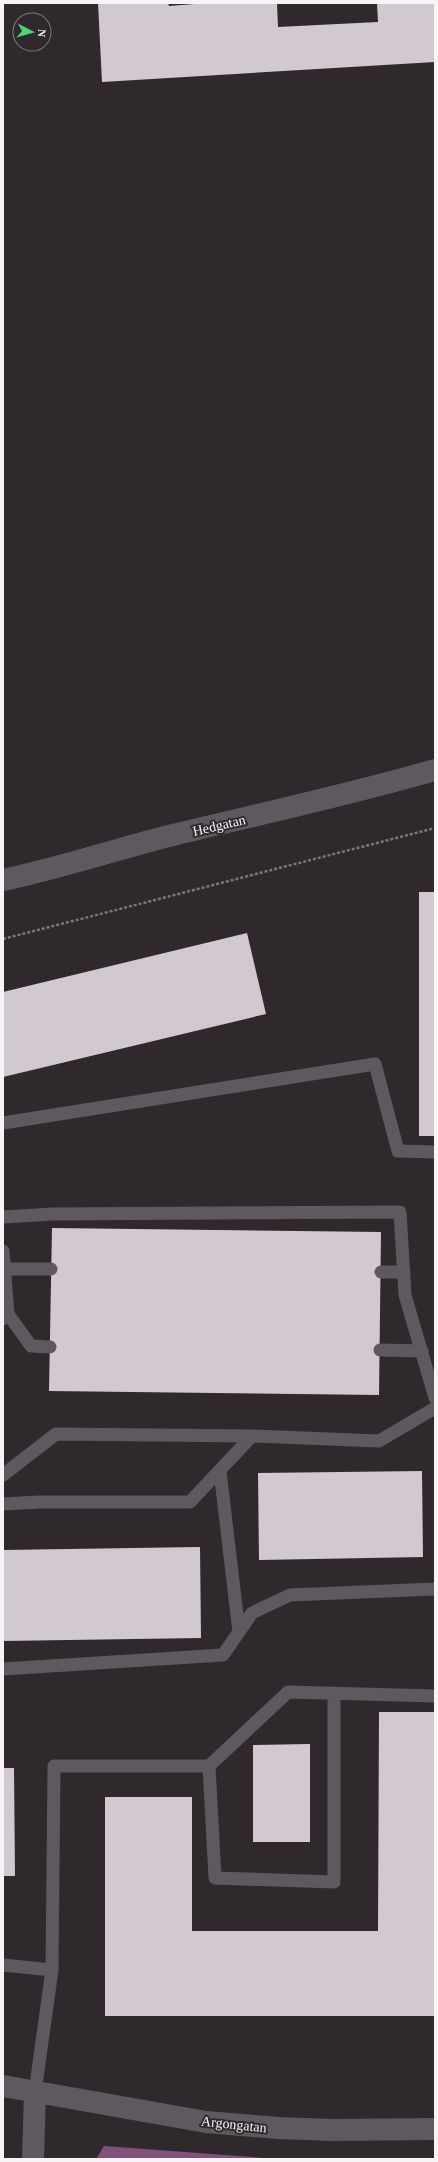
<svg xmlns="http://www.w3.org/2000/svg" width="438" height="2162" font-family="Georgia,serif">
<style>
.forest{fill:#80517b}
.building{fill:#d1c9cf}
.lines{fill:none;stroke-linecap:round;stroke-linejoin:round}
.path{stroke:#7c767b;stroke-width:2.5;stroke-dasharray:3 2;stroke-linecap:butt}
.service{stroke:#5f585e;stroke-width:13}
.minor{stroke:#5f585e;stroke-width:22}
.tertiary{stroke:#5f585e;stroke-width:22}
.labels{text-anchor:middle;stroke-width:4;stroke-linejoin:round;paint-order:stroke}
.street-label{font-size:14px;fill:#f8f3f7;stroke:#2f292e}
</style>
<rect width="100%" height="100%" fill="#2f292e"/>
<path class="forest" d="M104,2146L278,2159H96Z"/>
<path class="building" d="M98,3H168L169,6L207,3H277L278,27L378,22L377,3H435V62L102,82Z
M419,892H435V1136H419Z
M247,933L266,1014L3,1077V992Z
M52,1228L381,1232L379,1395L49,1391Z
M422,1471L423,1557L259,1560L258,1473Z
M200,1547L201,1638L3,1641V1550Z
M379,1712H435V2016H105V1797H192V1931H378Z
M310,1744V1842H253V1745Z
M3,1768H14L15,1876H3Z"/>
<g class="lines">
<path class="path" d="M3,939L435,828"/>
<path class="service" d="M3,1123L375,1064L398,1151L435,1152
M3,1217L53,1214L400,1212L405,1295L435,1398
M3,1251L8,1314L3,1319
M5,1269H51
M381,1272H404
M8,1314L31,1346L50,1347
M380,1350L422,1351
M220,1471L239,1632
M3,1475L56,1434L252,1436
M3,1504L39,1502H190L252,1436L379,1441L435,1408
M3,1669L223,1655L252,1613L290,1595L435,1589
M209,1766L215,1878L334,1882V1694
M3,1965L52,1970
M35,2092L52,1970L54,1766H209L288,1692L435,1696"/>
<path class="minor" d="M3,2086L206,2122L279,2128L332,2130L435,2129
M33,2159L35,2092"/>
<path class="tertiary" d="M3,880C61,868 116,849 173,835C260,814 348,795 435,770"/>
</g>
<g class="labels">
<g class="street-label">
<text transform="translate(219 825) rotate(-13)" y="5">Hedgatan</text>
<text transform="translate(234 2124) rotate(6)" y="5">Argongatan</text>
</g>
</g>
<rect width="438" height="2162" fill="none" stroke="#f8f3f7" stroke-width="8"/>
<g transform="translate(32 32) rotate(96)"><circle r="19" fill="#2f292e" stroke="#7f7a7e"/>
<path d="M0-3L7 15L0 10L-7 15Z" fill="#4bd677"/>
<text y="-6" font-size="11" font-weight="bold" text-anchor="middle" fill="#f8f3f7">N</text>
</g>
</svg>
